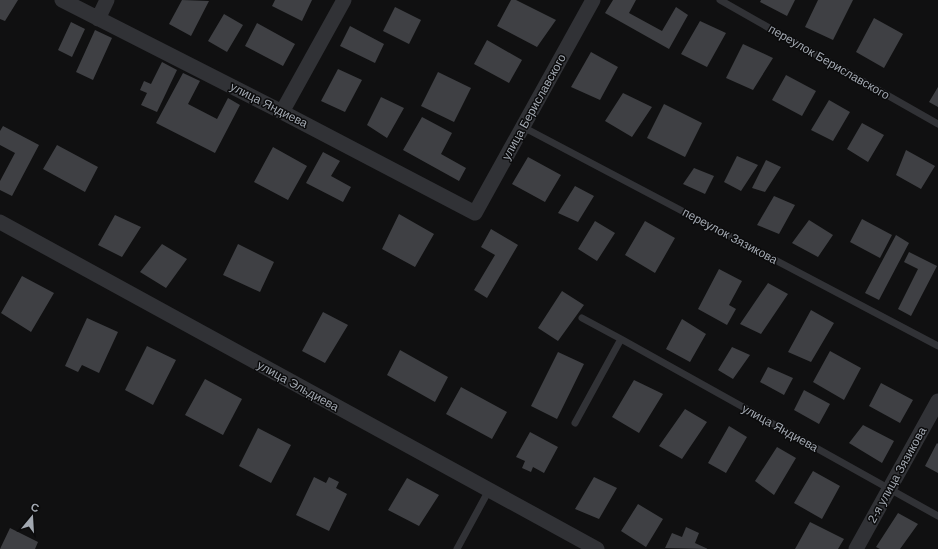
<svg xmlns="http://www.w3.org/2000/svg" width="938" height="549" font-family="Arial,sans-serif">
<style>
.building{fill:#3f4044}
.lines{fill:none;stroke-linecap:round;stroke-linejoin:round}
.lane{stroke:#313236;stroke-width:7}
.street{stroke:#313236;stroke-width:15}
.labels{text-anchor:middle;stroke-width:3;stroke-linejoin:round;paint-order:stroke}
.street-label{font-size:12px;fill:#a2a8b1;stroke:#0b0b0c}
</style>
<rect width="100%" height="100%" fill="#101011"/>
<path class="building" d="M0,0H18L5,21L0,19Z
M182,0L209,1L191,36L169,24Z
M275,0H312L302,21L272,6Z
M511,0H516L556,20L537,47L497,26Z
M613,0H636L629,13L662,31L676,7L688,15L669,49L605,13Z
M761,0H795L787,16L760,2Z
M818,0H853L833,40L805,27Z
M395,7L421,20L409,44L383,31Z
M224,14L243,25L227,52L208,41Z
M874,18L903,34L884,68L856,52Z
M700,21L726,33L707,67L681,54Z
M71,22L85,29L72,57L58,50Z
M257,23L295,44L283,66L245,46Z
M350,26L384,44L375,63L340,46Z
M95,30L112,38L93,80L76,72Z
M487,40L522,60L509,83L474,64Z
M743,44L773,58L753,90L726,78Z
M591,52L618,67L600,100L571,87Z
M162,62L177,70L157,112L141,105L147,93L140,90L144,81L151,84Z
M338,69L362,80L345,112L321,101Z
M438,72L471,88L454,122L421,106Z
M183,73L200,81L188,104L217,119L228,98L240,105L215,153L156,123Z
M786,75L816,91L802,116L772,100Z
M938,87V107L929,102Z
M623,93L652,107L632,137L605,121Z
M381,97L404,108L387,138L367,125Z
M829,100L850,112L833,141L811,130Z
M664,104L702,123L685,157L647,138Z
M422,117L452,133L441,154L466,168L459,181L403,150Z
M862,123L884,135L868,162L847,149Z
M3,126L39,145L12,196L0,190V181L15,153L0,145V131Z
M57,145L98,167L85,192L43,169Z
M273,147L307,166L288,200L254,182Z
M906,150L935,166L921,189L896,175Z
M323,152L340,161L331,176L351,187L343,202L306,183Z
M737,156L758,165L741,191L724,182Z
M528,157L561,175L545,202L512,184Z
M766,160L781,167L765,192L752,188Z
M694,168L714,176L705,194L683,184Z
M575,186L594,196L578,222L558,213Z
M774,196L795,205L779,234L757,225Z
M399,214L434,234L415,267L382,249Z
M115,215L141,227L122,257L98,245Z
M862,219L892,235L880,258L850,242Z
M809,220L833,235L818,257L792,243Z
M595,221L615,233L597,261L578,249Z
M645,221L675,238L655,273L625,255Z
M491,229L518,245L487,298L474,290L495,255L481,247Z
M896,235L909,243L879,300L865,293Z
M162,244L187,259L166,288L140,272Z
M238,244L274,262L260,292L223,275Z
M909,252L937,266L911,316L898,309L918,269L904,262Z
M719,269L742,281L729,305L736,309L727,325L698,309Z
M22,276L54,293L31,332L1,313Z
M768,283L788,294L761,334L740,324Z
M562,291L584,305L558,341L538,328Z
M811,310L834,323L811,362L788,352Z
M323,312L348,325L325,363L302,351Z
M87,318L118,332L99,373L82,365L78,372L65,366Z
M682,319L706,334L690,362L666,349Z
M147,346L176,360L153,405L125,390Z
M732,347L750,355L733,379L718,370Z
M400,350L448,377L435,402L387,375Z
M830,351L861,368L844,400L813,382Z
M558,352L584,364L557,419L531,406Z
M768,367L793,378L784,395L760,382Z
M205,379L242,399L223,435L185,415Z
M634,380L663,394L639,433L612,417Z
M881,383L913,400L900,423L869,406Z
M461,387L507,412L492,439L446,414Z
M804,390L830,404L819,424L794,410Z
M685,409L707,422L682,459L659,446Z
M863,425L894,441L882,463L849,443Z
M729,426L747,437L726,473L708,463Z
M258,428L291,445L271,483L239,466Z
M530,432L558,447L544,473L533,467L531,472L522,468L525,461L516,457Z
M937,443L938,444V473L925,466Z
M777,447L796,458L774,495L755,481Z
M813,471L840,486L822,519L794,503Z
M314,477L326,483L329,477L339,482L336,488L347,494L329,531L296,515Z
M594,477L617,488L599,519L575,509Z
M407,478L439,495L419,526L388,510Z
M638,504L663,519L646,547L621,531Z
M898,513L918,524L900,549H880L876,547Z
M810,522L844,539L838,549H795Z
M686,527L699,533L695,543L708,549L665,548L672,533L682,537Z
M10,528L38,542L35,549H0Z"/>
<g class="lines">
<path class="lane" d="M720,0L938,124
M523,127L938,346
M582,318L621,339
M575,423L621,339L938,516
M457,549L489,490"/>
<path class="street" d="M62,0L282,112L475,213L593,0
M98,19L107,0
M282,112L344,0
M0,222L597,549
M856,549L938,401"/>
</g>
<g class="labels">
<g class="street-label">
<text transform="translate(829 62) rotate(30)" y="4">переулок Бериславского</text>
<text transform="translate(269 105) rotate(27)" y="4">улица Яндиева</text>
<text transform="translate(534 107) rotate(-61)" y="4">улица Бериславского</text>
<text transform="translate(730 236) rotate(28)" y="4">переулок Зязикова</text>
<text transform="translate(298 386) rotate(29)" y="4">улица Эльдиева</text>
<text transform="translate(780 428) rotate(29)" y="4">улица Яндиева</text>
<text transform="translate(897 475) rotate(-61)" y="4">2-я улица Зязикова</text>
</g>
</g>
<g transform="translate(32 517) rotate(18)" stroke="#0b0b0c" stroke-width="3" paint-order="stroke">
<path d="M0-3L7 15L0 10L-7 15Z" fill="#a2a8b1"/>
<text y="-6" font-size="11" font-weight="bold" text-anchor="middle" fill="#a2a8b1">С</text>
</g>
</svg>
